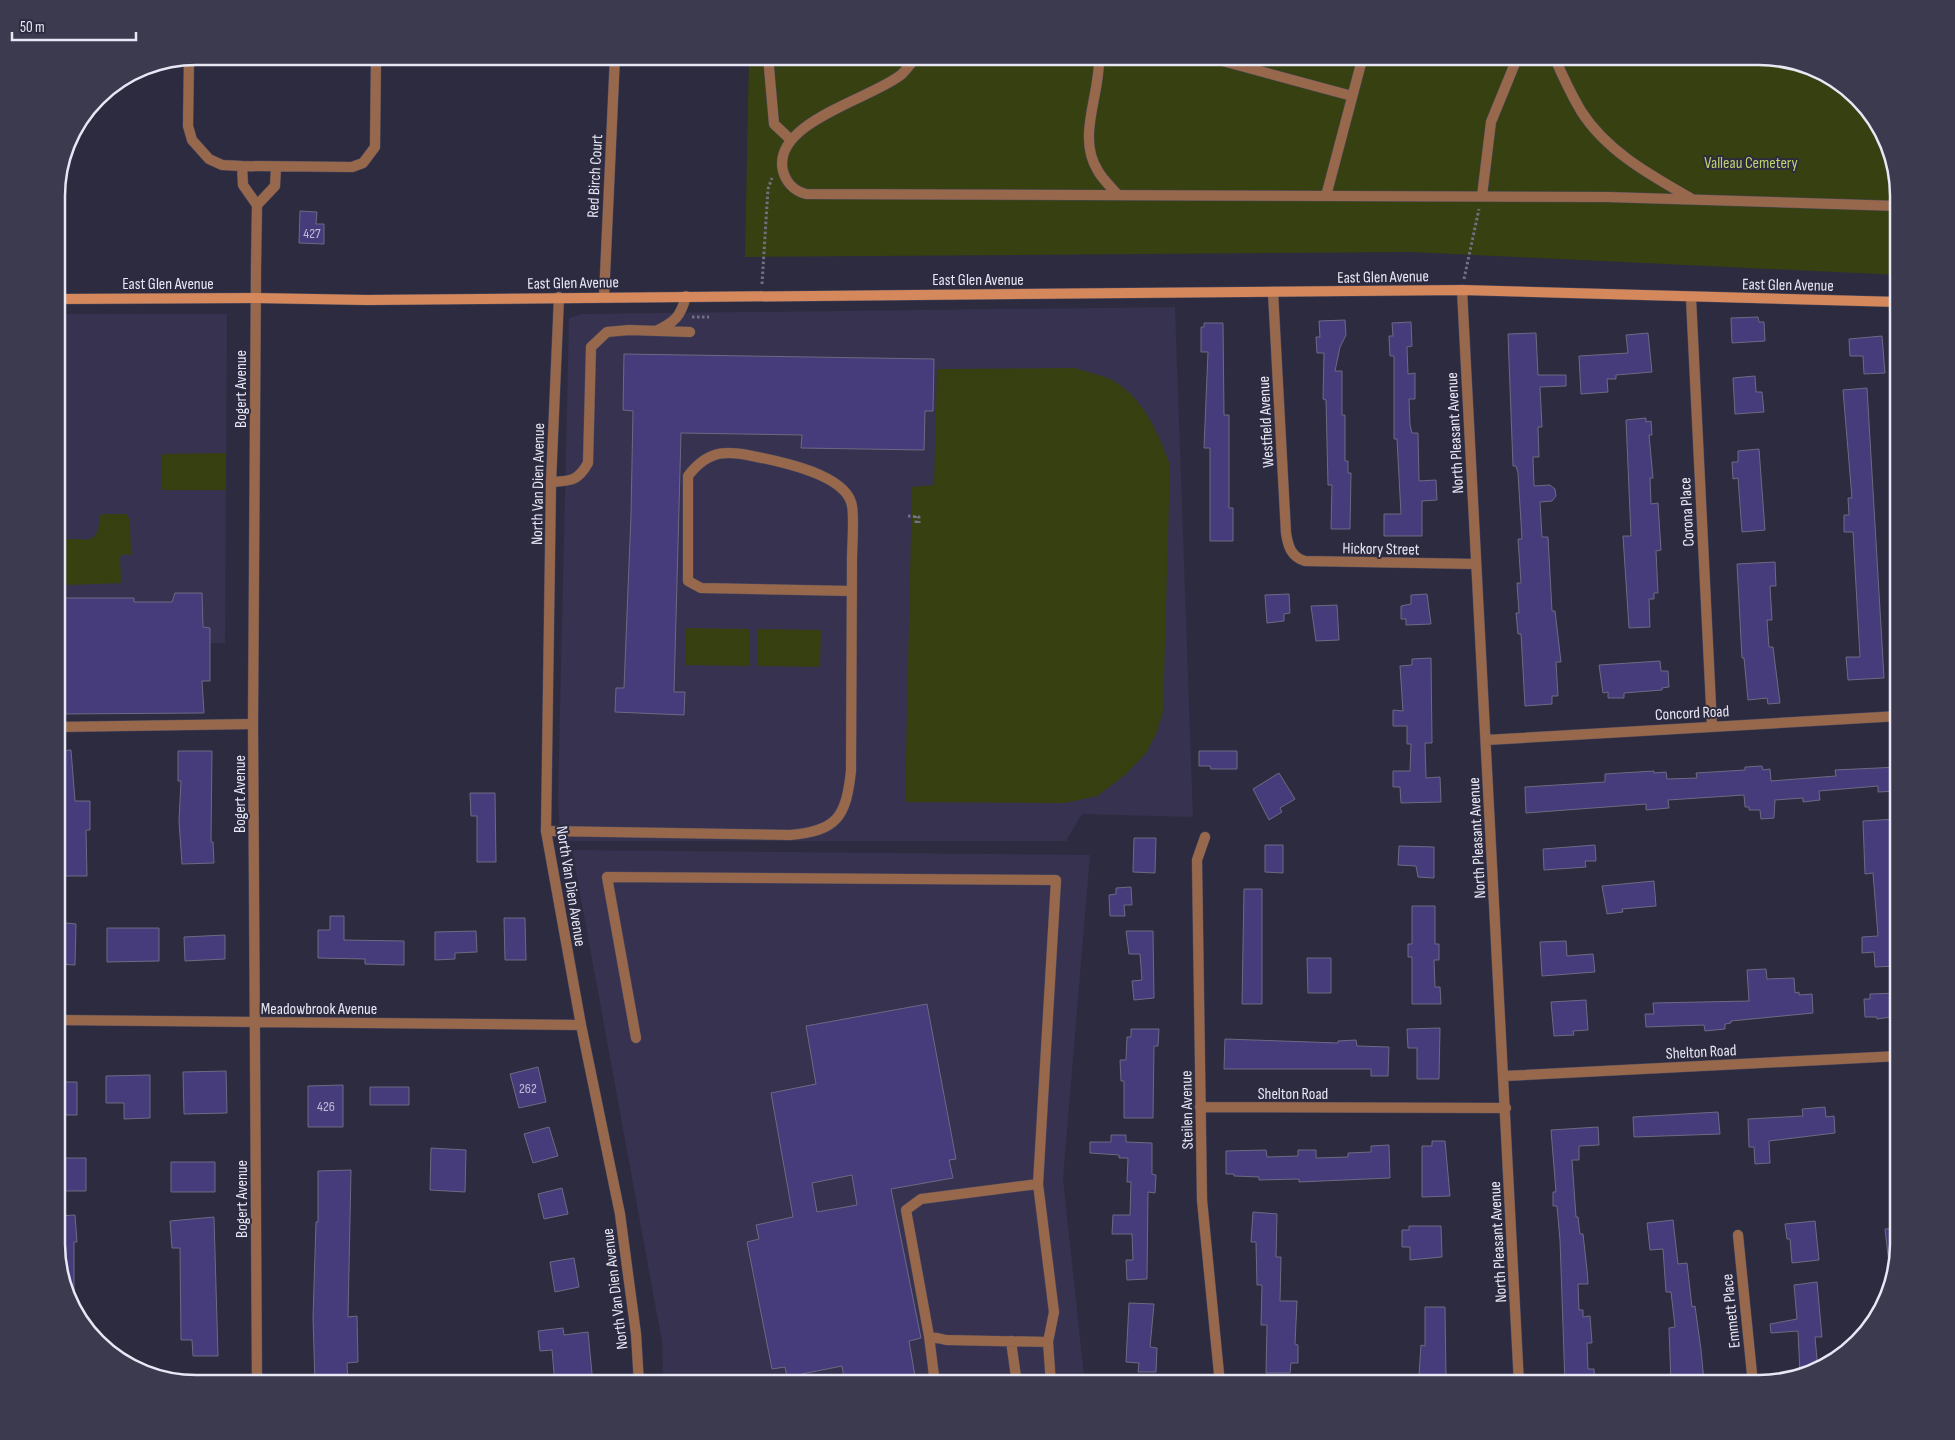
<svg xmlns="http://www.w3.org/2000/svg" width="1955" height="1440" font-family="'Sofia Sans Condensed',sans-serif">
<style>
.built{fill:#36324f}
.green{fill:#374010}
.building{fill:#473c7b;stroke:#6c6a83;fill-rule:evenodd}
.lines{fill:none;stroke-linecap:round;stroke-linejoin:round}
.lane-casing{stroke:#4b495d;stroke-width:11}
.street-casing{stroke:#4b495d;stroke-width:11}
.secondary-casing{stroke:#4b495d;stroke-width:11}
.path{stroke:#727083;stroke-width:3;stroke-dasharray:2.5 2.5;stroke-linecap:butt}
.lane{stroke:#98684d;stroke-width:10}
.street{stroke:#98684d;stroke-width:10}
.secondary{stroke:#d4885b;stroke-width:10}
.labels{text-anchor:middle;stroke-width:4;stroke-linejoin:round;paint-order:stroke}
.number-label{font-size:14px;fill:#c0bcd6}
.park-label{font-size:16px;fill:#bdd36a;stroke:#2d2b40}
.street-label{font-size:16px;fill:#e8e7f5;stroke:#2d2b40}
.rim{fill:none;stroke:#e8e7f5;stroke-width:2.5}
</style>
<rect width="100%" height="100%" fill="#2d2b40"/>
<path class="built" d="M1175,307L1193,817L1082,814L1066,841H560L558,798L569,318L582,314Z
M57,314H227L225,643H57Z
M572,850L1090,855L1063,1179L1085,1384H663L662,1342Z"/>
<path class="green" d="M749,56H1759L1804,64L1844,85L1884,134L1899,196V275L1411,252L745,257Z
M1075,368C1087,372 1101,375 1112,380C1143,397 1159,434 1170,465L1163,712L1156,734L1146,753L1125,775L1097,796L1065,803L905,802L912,487L934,485L937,369Z
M225,453V490H162V454Z
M102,514H127L130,521L131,555L123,554L120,557L121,583L68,585L57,580V542C80,532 98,554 100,516Z
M686,628L749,629V666L685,665Z
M758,629L821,630L820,667L757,666Z"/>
<path class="building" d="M300,211L317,212L316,224H324V244L299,243Z
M1758,317L1759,322H1764L1765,341L1732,343L1731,318Z
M1345,320L1346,335L1340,347L1335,371H1342V415H1345V461H1348V473H1351L1350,529H1331L1332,485H1328L1326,400L1323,399L1324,353H1317L1316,337H1320L1319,321Z
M1411,322L1412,346L1407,347L1408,374L1415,373V399H1409L1410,425L1412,433H1418L1419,481L1436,480L1437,500L1422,501V536H1384V514H1401L1397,439H1394V356H1390L1389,336H1393L1392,323Z
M1204,323H1223L1224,415H1229V508H1233V541H1210V448H1204L1208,352H1201V327H1204Z
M1536,333L1538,375H1566V386L1540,387L1542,427H1538L1539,457H1533L1534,486L1550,485L1555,489L1556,496L1552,501L1540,502L1542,537H1548L1552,611H1555L1561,662H1556L1558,696H1552V704L1525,706L1521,634H1518L1516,613H1519L1517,583H1521L1518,539H1522L1518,473L1516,466H1513L1508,334Z
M1648,333L1652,372L1616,375V379H1607L1608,392L1581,394L1579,356L1628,353L1626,335Z
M1882,336L1885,373L1864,374L1863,356H1850L1849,339Z
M624,354L934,359L933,411H925L924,450L801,448L802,435L681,433L674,692H685L684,715L615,712L616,688H624L631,515L633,411L623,410Z
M1755,376L1756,392H1762L1764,412L1735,414L1733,378Z
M1867,388L1884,678L1848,680L1846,657H1860L1853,532H1844V515H1849L1848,498H1852L1843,390Z
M1646,418V422L1651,421L1652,435H1649L1653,478H1650L1651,504L1658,503L1661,550L1656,551L1658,593H1654V599H1649L1650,627L1629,628L1623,536H1631L1626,420Z
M1759,449L1765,530L1742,532L1738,478L1733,479L1732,462H1738V451Z
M1775,562L1776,586H1770L1772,620H1767L1769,647H1773L1780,703L1768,704L1767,698L1748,700L1744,658H1742L1737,564Z
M175,593H202L203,627L210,628V681H202L204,713L57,714V598H134V602H172Z
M1289,594L1290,613L1284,614V621L1267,623L1265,595Z
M1427,594L1431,624L1406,625V619H1401V606L1411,604V595Z
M1337,605L1339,640L1316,641L1311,606Z
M1431,658L1432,743H1425L1426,778L1440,777L1441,802L1401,803L1400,787H1393V771H1410L1411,744H1407V726H1393V710L1403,711L1400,666L1412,665V659Z
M1660,661L1661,671H1668L1669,687L1662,688V690L1624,693V698H1608V692L1603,693L1599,665Z
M71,750L75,801H90V830H86L87,876H57V751Z
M178,751H212L211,842H213L214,863L182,864L179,821L181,781H178Z
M1199,751H1237V769H1211L1210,766H1199Z
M1762,766L1763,770L1770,769L1771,781L1836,776L1835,770L1898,767L1899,791L1878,792V786L1819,791L1820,800L1803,802V798L1775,800L1774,818L1761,819L1760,810H1749V807H1745L1744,795L1668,800L1669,808L1646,810V804L1526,813L1525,787L1605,782V774L1654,771V773L1666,772L1667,779L1697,778L1696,773L1745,770V767Z
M1279,773L1295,799L1280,808L1282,812L1269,820L1253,789Z
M470,793H495L496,862H477V816H471Z
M1896,819L1899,918L1891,919L1892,946L1896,945L1897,966L1875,967L1874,952L1862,953V937L1878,936L1873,873L1865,874L1863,821Z
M1134,838H1156L1155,873L1133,872Z
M1265,845H1283V873L1265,872Z
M1595,845L1596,861H1585L1586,867L1544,870L1543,849Z
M1399,846L1434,847V878L1418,877L1416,866L1398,865Z
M1654,881L1656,906L1622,909L1623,912L1607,914L1602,886Z
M1131,887L1132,905H1124L1125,916H1110L1109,895L1116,894V888Z
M1244,889H1262V1004H1242Z
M1412,906H1435V944H1439V960H1434L1435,987H1440L1441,1004H1412V957H1408V944H1412Z
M330,916H344V940L404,941V965L365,964V959L318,958V930H330Z
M504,918H525L526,960H505Z
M57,922L76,924L75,965L57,964Z
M107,928H159V961L107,962Z
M476,931L477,952L455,953V959L435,960V932Z
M1126,931H1153L1154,998L1134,1000L1132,981L1142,980L1140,954H1129Z
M225,935V959L185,961L184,937Z
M1566,941L1567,956L1593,954L1595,972L1542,976L1540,942Z
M1307,958H1331V993H1308Z
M1766,969L1767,979L1794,978L1795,993L1799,992V995L1812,994L1813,1013L1731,1021V1023L1725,1024V1029L1705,1031L1704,1025L1646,1027L1645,1014H1654L1653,1003L1749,1001L1747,970Z
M1899,993V1016L1877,1019V1017H1865L1864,999H1870V994Z
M1586,1000L1588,1030L1573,1031L1574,1035L1554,1036L1551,1002Z
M927,1004L956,1159L949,1160L953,1178L891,1189L921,1338L909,1341L916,1382L909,1384H845L842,1366L787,1377L785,1367L772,1369L747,1242L759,1239L756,1225L793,1217L771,1093L816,1084L806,1026ZM852,1175L857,1205L817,1212L812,1183Z
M1440,1028L1439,1079H1417V1048H1408L1407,1029Z
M1131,1029H1159L1158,1046H1154L1153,1118H1124V1081H1121L1120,1060H1126L1127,1037H1131Z
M1225,1039L1338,1043V1041L1356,1040L1357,1046L1389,1047L1388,1076H1371V1069H1224Z
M538,1067L546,1102L519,1108L510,1074Z
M226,1071L227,1113L184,1114L183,1072Z
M150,1075V1118L124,1119V1103H106V1076Z
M57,1082H77V1115H57Z
M343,1085V1127H308V1086Z
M370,1087H409V1105H370Z
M1825,1107L1826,1117L1834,1116L1835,1133L1769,1141L1770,1163L1755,1164L1754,1147H1749L1748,1119L1803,1116L1802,1109Z
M1718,1112L1720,1134L1634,1137L1633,1117Z
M549,1127L558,1156L533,1163L524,1134Z
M1598,1127L1599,1145L1579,1146V1160H1572L1576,1217H1578L1580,1234H1583L1587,1270L1588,1284H1578L1579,1310H1583V1317L1590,1316L1592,1343H1587L1588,1369H1594L1595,1384H1565L1560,1240L1557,1206H1553V1192H1556L1551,1130Z
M1111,1135H1126V1142L1152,1143V1174L1156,1175L1155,1193L1148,1192L1147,1279L1127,1280L1126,1260H1133L1132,1234H1112L1113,1215H1130L1131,1182H1127L1128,1158H1119V1155L1090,1153V1142H1111Z
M1432,1141H1445L1450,1196L1422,1197V1146H1432Z
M1389,1145L1390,1178L1299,1182V1179L1259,1180V1177L1234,1176V1174H1226V1151L1266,1150L1267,1157L1298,1156V1150H1316V1158L1348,1157V1153L1371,1152V1146Z
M431,1148L466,1150L465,1192L430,1190Z
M57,1158H86V1191H57Z
M171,1162H215V1192H171Z
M351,1170L348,1317L357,1316L358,1362L347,1363L348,1384H315L313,1318L316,1222H318V1171Z
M562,1188L568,1214L544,1219L538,1194Z
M1253,1212L1277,1214L1276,1257H1281L1280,1301H1297L1295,1344L1298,1345V1363H1291L1290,1373H1266L1267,1325H1261L1262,1285H1257L1256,1242H1251Z
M75,1215L77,1242H74V1299H71L57,1253V1216Z
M214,1217L218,1356H193L192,1340H181L180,1248H172L170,1221Z
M1673,1220L1678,1264L1687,1263L1692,1307L1695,1306L1701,1350L1704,1381L1671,1384L1669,1328L1675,1327L1671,1292H1666L1663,1249L1650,1250L1647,1223Z
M1815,1221L1819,1260L1792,1263L1790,1239H1787L1785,1224Z
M1409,1226H1441L1442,1257L1410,1260V1247H1402V1230H1409Z
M1899,1228L1894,1273H1890L1885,1229Z
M574,1258L579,1287L555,1292L550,1262Z
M1817,1282L1822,1337H1815L1818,1370L1800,1374L1798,1331L1771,1333L1770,1324L1797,1319L1794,1285Z
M1129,1303L1154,1304L1150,1347L1157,1348L1156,1372H1138L1139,1363L1126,1362Z
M1425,1307H1445L1446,1377L1419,1375L1421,1345L1425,1346Z
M563,1328L564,1335L588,1332L593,1384H555L552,1350L540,1351L538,1331Z"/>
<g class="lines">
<g class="lane-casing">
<path id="lane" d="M768,56L774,124L791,140
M917,56C912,62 907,69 902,74C874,98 771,122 783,171C786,182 794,191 806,194L1607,197L1899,206
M1099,56C1101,94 1076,136 1098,171C1103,180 1112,188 1118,195
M1204,56L1352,96
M1554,56C1562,75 1571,94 1581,111C1607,152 1652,176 1692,199
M1326,196L1363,56
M1482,196L1491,122L1518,56
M656,331C675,322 681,316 686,296
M551,482C571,481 578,481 588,463L591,347L607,332L629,330L690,332
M57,727L253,724
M546,831L790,835C837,831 846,817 851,771C851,700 852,630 852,559C852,547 855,511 851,502C842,475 786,463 762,458C729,451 710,447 688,476V581L701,588L852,591
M636,1038L607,877L1056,880L1038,1184
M929,1336L935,1384
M1011,1341L1017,1384
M1048,1342L946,1340L929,1336L906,1210L921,1199L1038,1184L1054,1312L1048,1342L1051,1384"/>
</g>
<g class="street-casing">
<path id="street" d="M189,58L188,126L192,140L209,159L222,165L242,166L352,167L363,163L375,147L376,56
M242,166L243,185L257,205
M1462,290L1519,1384
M1273,292L1286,533C1288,546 1291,557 1305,561L1476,564
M559,297L551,482L546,831L581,1025L620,1214L636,1334L639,1384
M604,297L615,56
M1691,298L1712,726
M1486,740L1899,716
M1205,837L1197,860L1202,1200L1220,1384
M57,1020L581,1025
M1504,1076L1899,1056
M1200,1107L1506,1108
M1738,1235L1753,1384
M257,1384L253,724L256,267L257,205L275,186L276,167"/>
</g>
<g class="secondary-casing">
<path id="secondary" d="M57,299L255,298L367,300L1462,290L1899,302"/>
</g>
<path class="path" d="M1464,279L1479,209
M762,284L768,189L772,178
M692,317H709
M908,516L919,517V523
M916,523V516"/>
<use href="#lane" class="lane"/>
<use href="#street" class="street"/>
<use href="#secondary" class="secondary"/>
</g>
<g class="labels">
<g class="number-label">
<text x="312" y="238">427</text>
<text x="528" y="1093">262</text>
<text x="326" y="1111">426</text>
</g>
<g class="park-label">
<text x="1751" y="168">Valleau Cemetery</text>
</g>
<g class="street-label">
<text transform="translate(594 176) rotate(-87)" y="6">Red Birch Court</text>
<text transform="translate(1383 276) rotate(-1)" y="6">East Glen Avenue</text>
<text x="978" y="285">East Glen Avenue</text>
<text transform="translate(573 282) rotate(-1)" y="6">East Glen Avenue</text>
<text x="168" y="289">East Glen Avenue</text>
<text transform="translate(1788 284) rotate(1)" y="6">East Glen Avenue</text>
<text transform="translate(240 389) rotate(-90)" y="6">Bogert Avenue</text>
<text transform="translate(1265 422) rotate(-93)" y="6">Westfield Avenue</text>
<text transform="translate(1454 433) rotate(-93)" y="6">North Pleasant Avenue</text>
<text transform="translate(537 484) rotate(-89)" y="6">North Van Dien Avenue</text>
<text transform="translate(1686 512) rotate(-93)" y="6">Corona Place</text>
<text transform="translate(1381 548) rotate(1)" y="6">Hickory Street</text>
<text transform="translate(1692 712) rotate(-3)" y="6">Concord Road</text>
<text transform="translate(239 794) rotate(-90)" y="6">Bogert Avenue</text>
<text transform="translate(1476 838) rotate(-93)" y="6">North Pleasant Avenue</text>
<text transform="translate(572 886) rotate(81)" y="6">North Van Dien Avenue</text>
<text x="319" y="1014">Meadowbrook Avenue</text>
<text transform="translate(1701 1051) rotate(-3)" y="6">Shelton Road</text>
<text x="1293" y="1099">Shelton Road</text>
<text transform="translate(1186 1110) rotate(-91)" y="6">Steilen Avenue</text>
<text transform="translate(241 1199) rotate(-90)" y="6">Bogert Avenue</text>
<text transform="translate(1497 1242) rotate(-93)" y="6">North Pleasant Avenue</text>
<text transform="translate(614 1289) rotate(-97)" y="6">North Van Dien Avenue</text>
<text transform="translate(1730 1311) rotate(-96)" y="6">Emmett Place</text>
</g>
</g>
<path d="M0 0H1955V1440H0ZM196 65H1759A131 131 0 0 1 1890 196V1244A131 131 0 0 1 1759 1375H196A131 131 0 0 1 65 1244V196A131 131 0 0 1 196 65Z" fill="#3c3a4e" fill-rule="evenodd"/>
<path class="rim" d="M196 65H1759A131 131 0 0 1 1890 196V1244A131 131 0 0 1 1759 1375H196A131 131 0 0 1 65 1244V196A131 131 0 0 1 196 65Z"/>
<path d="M12 32v8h124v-8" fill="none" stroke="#e8e7f5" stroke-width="2.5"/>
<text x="20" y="32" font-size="15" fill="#e8e7f5" stroke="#2d2b40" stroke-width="4" paint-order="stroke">50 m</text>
</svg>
